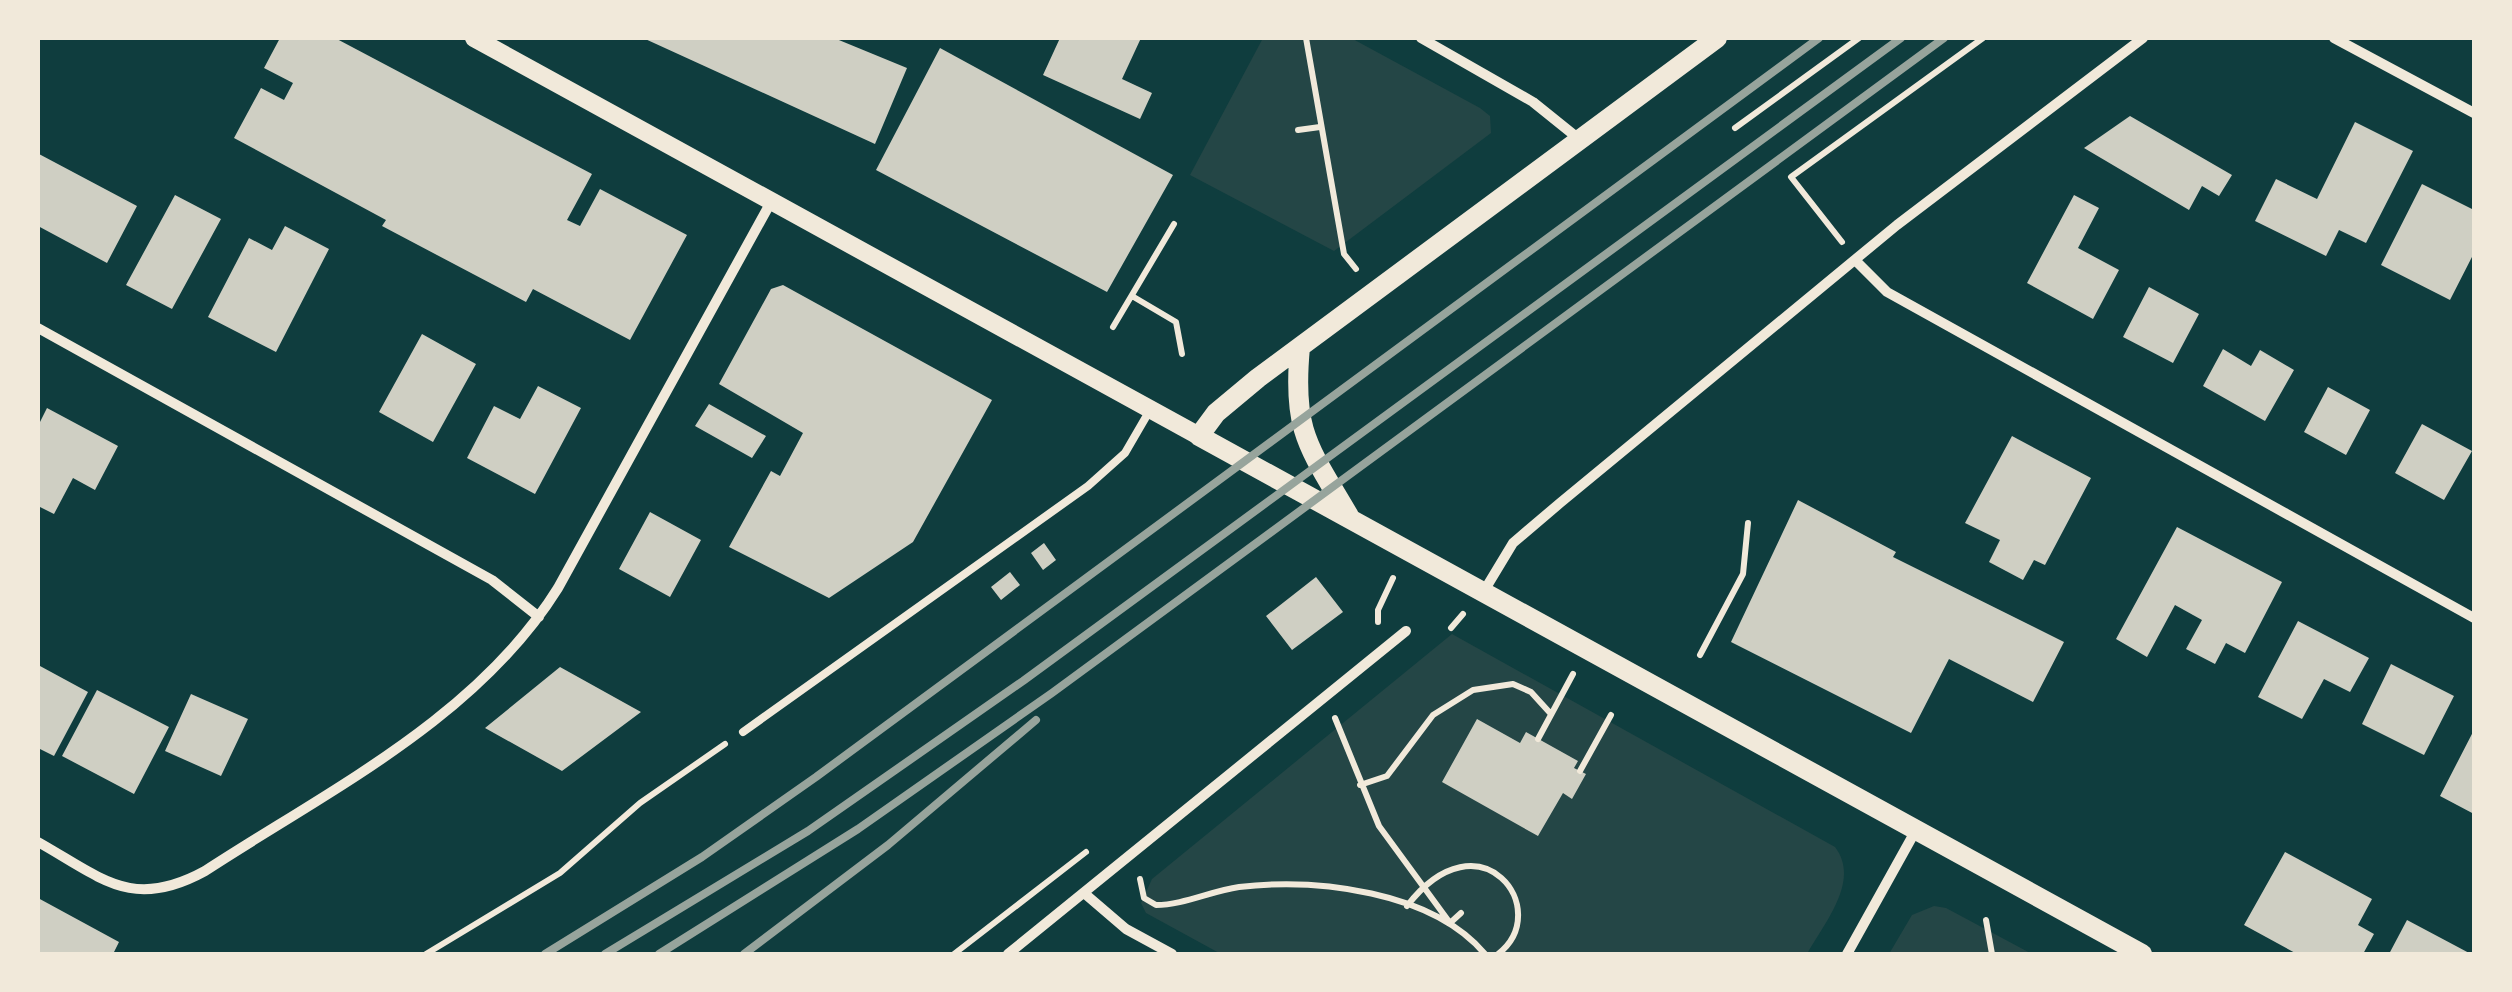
<svg xmlns="http://www.w3.org/2000/svg" width="2512" height="992" font-family="'PT Sans',sans-serif">
<style>
.green{fill:#244646}
.building{fill:#cfcfc3}
.lines{fill:none;stroke-linecap:round;stroke-linejoin:round}
.path{stroke:#f1e9da;stroke-width:6}
.service{stroke:#f1e9da;stroke-width:8}
.minor{stroke:#f1e9da;stroke-width:10}
.tertiary{stroke:#f1e9da;stroke-width:18}
.secondary{stroke:#f1e9da;stroke-width:20}
.rail{stroke:#97a49c;stroke-width:8}
</style>
<rect width="100%" height="100%" fill="#0f3d3e"/>
<path class="green" d="M1263,38H1351L1480,108L1490,116L1491,133L1334,251L1190,175Z
M1452,634L1835,847C1861,881 1824,923 1807,954H1221L1146,913L1141,903L1152,879Z
M1934,906L1946,908L2032,954H1889L1912,915Z"/>
<path class="building" d="M280,38H335L592,174L567,220L580,226L600,189L687,235L630,340L533,289L526,302L382,226L386,220L234,138L261,88L284,100L293,83L264,68Z
M643,38H834L907,68L875,144Z
M1060,38H1141L1122,79L1152,93L1140,119L1043,75Z
M940,48L1173,175L1107,292L876,170Z
M2130,116L2232,175L2219,196L2202,186L2189,210L2084,148Z
M2355,122L2413,151L2366,243L2339,230L2326,256L2255,221L2276,179L2317,199Z
M39,154L137,206L107,263L38,226Z
M2422,184L2474,210V253L2450,300L2381,265Z
M175,195L221,219L172,309L126,285Z
M2074,195L2099,208L2078,248L2119,270L2093,319L2027,283Z
M285,226L329,249L276,352L208,317L249,238L272,250Z
M783,285L992,400L913,542L829,598L729,547L771,471L780,476L803,433L719,384L771,289Z
M2149,287L2199,314L2173,363L2123,337Z
M422,334L476,364L433,442L379,412Z
M2223,349L2251,366L2260,350L2294,370L2265,421L2203,386Z
M538,386L581,408L535,494L467,458L494,406L520,419Z
M2328,387L2370,410L2346,455L2304,432Z
M709,404L766,436L752,458L695,426Z
M47,408L118,446L95,490L73,478L54,514L38,506V426Z
M2422,424L2472,451L2444,500L2395,473Z
M2012,436L2091,478L2045,565L2034,560L2023,580L1989,562L2000,540L1965,523Z
M1798,500L1896,552L1893,557L2064,642L2033,702L1949,659L1911,733L1731,642Z
M650,512L701,540L670,597L619,569Z
M2177,527L2282,582L2245,653L2226,643L2215,664L2186,649L2202,620L2175,605L2147,657L2116,639Z
M1044,543L1056,560L1043,570L1031,553Z
M1010,572L1020,585L1001,600L991,587Z
M1316,577L1343,612L1292,650L1266,616Z
M2298,621L2369,658L2350,692L2324,679L2302,719L2258,697Z
M2391,664L2454,696L2424,755L2362,724Z
M40,666L88,692L54,756L38,748Z
M560,667L641,712L562,771L485,728Z
M97,690L169,727L134,794L62,756Z
M191,694L248,719L221,776L165,751Z
M1477,719L1520,743L1526,732L1578,761L1574,768L1586,774L1572,799L1563,793L1538,836L1442,782Z
M2474,730V814L2440,796Z
M2285,852L2372,899L2358,925L2374,934L2363,954H2297L2244,925Z
M38,898L119,942L113,954H38Z
M2407,920L2471,954H2389Z"/>
<g class="lines">
<path class="path" d="M1306,38L1344,254L1356,269
M1735,128L1859,38
M1298,130L1320,127
M1842,242L1791,177L1983,38
M1132,296L1176,322L1182,354
M1113,327L1174,224
M1378,622V610L1393,578
M1451,628L1463,614
M1700,655L1743,574L1748,523
M1335,718L1379,826L1450,923L1461,913
M1538,739L1573,674
M1580,771L1611,715
M1360,785L1387,776L1433,715L1473,690L1513,684L1531,692L1551,714
M1140,879L1144,898L1156,905C1183,905 1211,891 1239,887C1317,878 1432,891 1485,954
M1407,906C1480,811 1555,910 1498,954
M1986,920L1992,954
M426,954L560,873L640,803L725,744
M954,954L1086,852"/>
<path class="service" d="M743,732L1088,486L1125,453L1150,410"/>
<path class="minor" d="M1421,38L1533,102L1579,139
M2334,38L2474,113
M1855,260L1887,292L2474,618
M38,328L492,580L539,617
M1484,591L1513,543L1560,503L1897,225L2143,38
M38,842C102,878 132,911 205,871C329,790 477,718 558,588L771,202
M1084,893L1126,929L1172,954
M1008,954L1406,631
M1847,954L1916,830"/>
<path class="tertiary" d="M474,38L1199,436"/>
<path class="secondary" d="M1717,38L1258,378L1216,413L1199,436L2142,954
M1300,347C1292,431 1308,446 1349,516"/>
<path class="rail" d="M545,954L702,857L816,777L1819,38
M605,954L808,831L1023,681L1901,38
M659,954L858,829L1052,693L1944,38
M744,954L888,845L1036,720"/>
</g>
<rect width="2512" height="992" fill="none" stroke="#f1e9da" stroke-width="80"/>
</svg>
